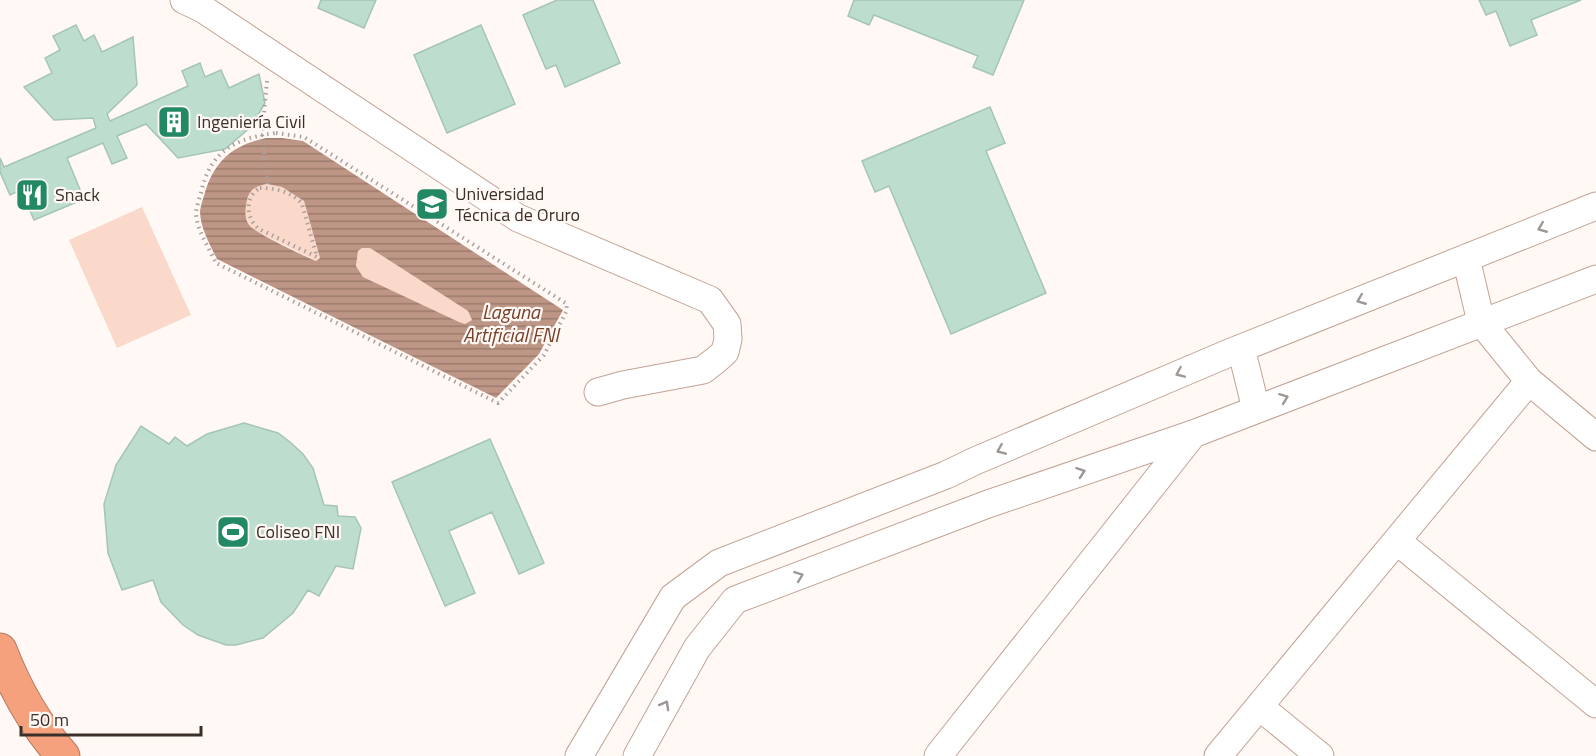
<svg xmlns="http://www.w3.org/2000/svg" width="1596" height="756" font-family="'Titillium Web',sans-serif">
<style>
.green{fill:#fad8ca}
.water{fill:url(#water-rules);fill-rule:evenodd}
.building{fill:#bddece;stroke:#a5c5b5;stroke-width:1.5}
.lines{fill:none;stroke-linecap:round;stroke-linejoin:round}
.minor-casing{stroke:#c2a396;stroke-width:29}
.highway-casing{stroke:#b47960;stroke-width:35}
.path{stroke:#aaa19d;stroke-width:4;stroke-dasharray:1.5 4.5;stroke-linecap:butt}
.minor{stroke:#fff;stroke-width:27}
.highway{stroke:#f5a17d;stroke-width:33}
.oneway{stroke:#9e9794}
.labels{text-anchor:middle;stroke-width:4.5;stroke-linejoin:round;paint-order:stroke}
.poi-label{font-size:18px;fill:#3c2f2a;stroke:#fff8f5;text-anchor:start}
.water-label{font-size:20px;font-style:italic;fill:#78412a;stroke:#fff8f5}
</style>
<defs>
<pattern id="water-rules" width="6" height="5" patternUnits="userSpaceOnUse" patternTransform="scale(1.5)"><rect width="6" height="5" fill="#be9685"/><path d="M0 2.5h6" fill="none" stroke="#9c7b6d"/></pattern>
</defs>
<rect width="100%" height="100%" fill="#fff8f5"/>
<path class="green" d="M267,184L282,187L304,201L320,258L316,261L254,230C243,220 241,199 253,189C257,186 262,185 267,184Z
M142,207L191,315L117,348L69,240Z
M362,248H370L468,311L472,320L465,324L459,322L363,277L356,266L358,251Z"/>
<path class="water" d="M266,138H282L303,141L563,310L539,354L496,398L217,259C210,245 200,227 200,211C201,204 204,196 206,189C217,158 235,145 266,138ZM267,184L282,187L304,201L320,258L316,261C304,256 257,234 250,226C244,219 245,209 247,200C250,189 256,186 267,184ZM362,248H370L468,311L472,320L465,324L459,322L363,277L356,266L358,251Z"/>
<path class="building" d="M321,0H376L364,28L318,8Z
M557,0H593L620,63L565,87L556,65L546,69L523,15Z
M854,0H1024L993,75L973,67L978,56L874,15L869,25L848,16Z
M1479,0H1581L1531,20L1537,35L1510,46L1496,11L1486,15Z
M76,25L84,41L94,35L102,52L133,37L137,85L107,114L110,121L188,86L182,71L200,63L205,77L221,70L229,88L259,74L265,103L251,127L225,149L178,158L146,124L117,136L127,158L112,164L103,143L67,158L84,199L34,220L21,190L10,195L0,172V158L4,167L96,128L93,118L54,120L24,87L52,73L45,58L60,50L53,36Z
M481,25L515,104L447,133L414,55Z
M990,107L1005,143L986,151L1046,293L951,334L889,186L875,192L862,161Z
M244,423L278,433L290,442L303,454L313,468L324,505L337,506L338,516L355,517L361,528L353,569L336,566L319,596L308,590L293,613L263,638L236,645H226L198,635L183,625L161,602L153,580L122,590L108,553L104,504L116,465L141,426L169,444L175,437L187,446L207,434Z
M490,439L544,563L519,574L492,512L449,531L475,593L445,606L392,482Z"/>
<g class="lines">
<g class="minor-casing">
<path id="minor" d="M184,0L203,9L518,218L710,300L727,324L728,339L725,352L716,360L703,370L623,385L598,392
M1466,258L1481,322L1529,381L1596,437
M1241,348L1256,409
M1397,541L1596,704
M1260,707L1320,756
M579,756L673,597L719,563L946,475L975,461L1229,353L1596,206
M637,756L697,648L735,600L988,504L1193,434L1596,279
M938,756L1193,434
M1218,756L1529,381"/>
</g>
<g class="highway-casing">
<path id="highway" d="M0,650C15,689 35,725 63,756"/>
</g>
<path class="path" d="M267,81L262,134L268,188
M276,133L304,137L567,304L566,312L544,355L498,403L216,263C209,248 196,229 196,212C197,206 199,199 201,193C210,151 235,138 276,133Z
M260,188C275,188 293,192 302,204L317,257L259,229C246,219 244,197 260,188Z"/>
<use href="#minor" class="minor"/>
<use href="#highway" class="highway"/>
</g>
<defs><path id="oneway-chevron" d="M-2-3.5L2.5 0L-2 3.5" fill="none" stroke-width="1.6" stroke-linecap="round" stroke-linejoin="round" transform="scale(1.5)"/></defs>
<g class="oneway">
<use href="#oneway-chevron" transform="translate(1542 228) rotate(158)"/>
<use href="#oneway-chevron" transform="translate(1361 300) rotate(158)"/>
<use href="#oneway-chevron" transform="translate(1180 373) rotate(157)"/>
<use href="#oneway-chevron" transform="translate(1284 398) rotate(-21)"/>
<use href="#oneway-chevron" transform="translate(1001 450) rotate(157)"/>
<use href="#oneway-chevron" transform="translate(1081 472) rotate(-19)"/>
<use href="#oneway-chevron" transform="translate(799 576) rotate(-21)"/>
<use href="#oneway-chevron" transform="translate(665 705) rotate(-61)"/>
</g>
<defs>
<g id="building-square" transform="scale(1.725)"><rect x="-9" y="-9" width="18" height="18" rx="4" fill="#238964" stroke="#fff8f5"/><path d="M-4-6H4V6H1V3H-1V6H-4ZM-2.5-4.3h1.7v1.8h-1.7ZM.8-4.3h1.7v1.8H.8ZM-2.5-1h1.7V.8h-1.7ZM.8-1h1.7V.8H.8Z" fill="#fff"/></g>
<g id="restaurant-square" transform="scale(1.725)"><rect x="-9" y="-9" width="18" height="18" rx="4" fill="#238964" stroke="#fff8f5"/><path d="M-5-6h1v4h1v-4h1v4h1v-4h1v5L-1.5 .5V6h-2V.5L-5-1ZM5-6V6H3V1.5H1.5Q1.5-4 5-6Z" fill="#fff"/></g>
<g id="university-square" transform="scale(1.725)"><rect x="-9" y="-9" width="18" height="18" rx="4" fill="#238964" stroke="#fff8f5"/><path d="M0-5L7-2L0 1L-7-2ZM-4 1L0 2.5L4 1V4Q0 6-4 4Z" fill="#fff"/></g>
<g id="stadium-square" transform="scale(1.725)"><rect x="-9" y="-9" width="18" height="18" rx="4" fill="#238964" stroke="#fff8f5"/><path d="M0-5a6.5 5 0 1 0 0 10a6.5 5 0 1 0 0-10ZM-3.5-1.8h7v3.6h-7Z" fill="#fff"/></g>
</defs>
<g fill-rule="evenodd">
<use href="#building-square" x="174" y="122"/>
<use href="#restaurant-square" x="32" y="195"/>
<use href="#university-square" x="432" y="204"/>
<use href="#stadium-square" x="233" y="532"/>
</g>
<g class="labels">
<g class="poi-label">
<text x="197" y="128">Ingeniería Civil</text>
<text x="455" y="200">Universidad<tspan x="455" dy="21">Técnica de Oruro</tspan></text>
<text x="55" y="201">Snack</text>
<text x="256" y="538">Coliseo FNI</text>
</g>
<g class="water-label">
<text x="511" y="319">Laguna<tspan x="511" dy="23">Artificial FNI</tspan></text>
</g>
</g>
<path d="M21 726v9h180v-9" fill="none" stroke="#3c2f2a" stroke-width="3"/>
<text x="30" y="726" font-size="18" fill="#3c2f2a" stroke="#fff8f5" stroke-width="4.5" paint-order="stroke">50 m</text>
</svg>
